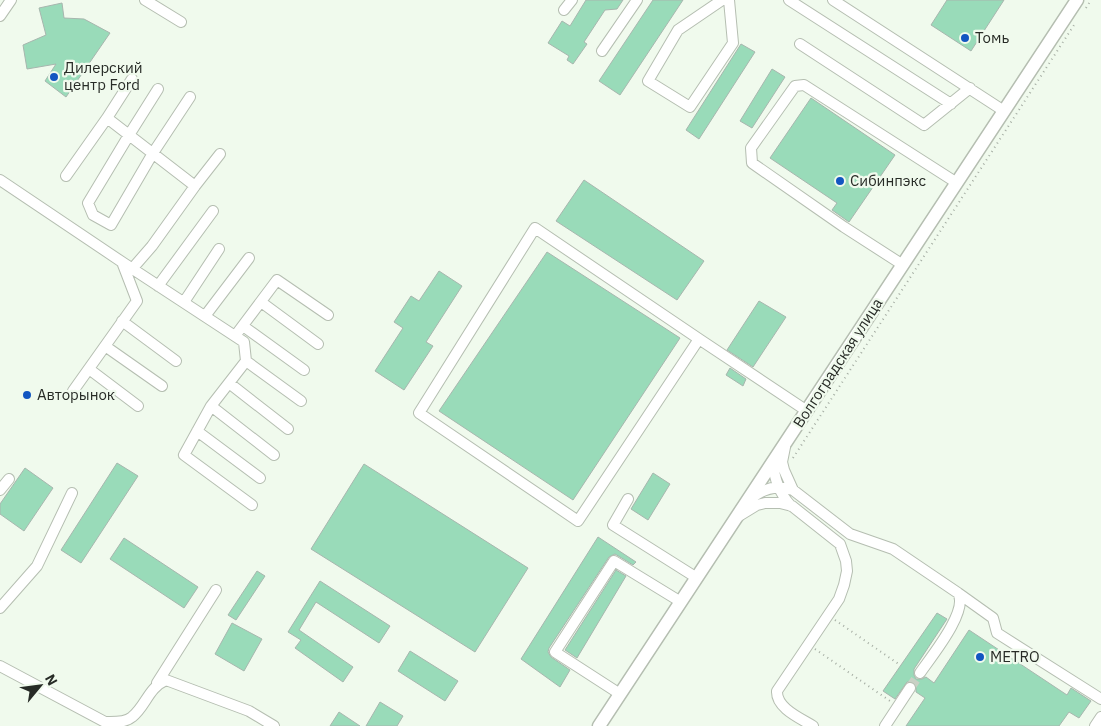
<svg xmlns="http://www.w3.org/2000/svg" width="1101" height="726" font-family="'IBM Plex Sans',sans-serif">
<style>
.building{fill:#99dbb9;stroke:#a7b6ae}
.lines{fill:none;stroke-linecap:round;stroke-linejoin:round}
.minor-tunnel{stroke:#c8d1c5;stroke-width:10;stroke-dasharray:10 5;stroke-linecap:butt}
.minor-casing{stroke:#b5beb1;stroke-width:12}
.major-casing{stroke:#b5beb1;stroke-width:15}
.path{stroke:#a5ada3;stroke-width:2;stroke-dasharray:1 4;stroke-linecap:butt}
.minor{stroke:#fff;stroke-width:10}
.major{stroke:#fff;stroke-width:12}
.poi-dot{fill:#1256c1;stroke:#f0faed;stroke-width:2}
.labels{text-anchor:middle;stroke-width:4.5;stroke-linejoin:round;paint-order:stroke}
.poi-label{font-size:15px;fill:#272b26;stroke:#f0faed;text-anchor:start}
.street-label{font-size:15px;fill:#272b26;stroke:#f0faed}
</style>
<rect width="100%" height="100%" fill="#f0faed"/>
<path class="building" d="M586,0H623L617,9L605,10L584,42L587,44L573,64L567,60L569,56L548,43L562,21L570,26Z
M653,0H683L620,95L599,81Z
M947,0H1004L971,51L931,25Z
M62,3L64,18L84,19L110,33L66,97L45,81L56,64L27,69L23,45L46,35L39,8Z
M741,44L755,52L699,139L686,130Z
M772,69L785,77L752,128L740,121Z
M811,98L895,155L849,222L832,210L837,203L770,158Z
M584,180L704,261L677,300L556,221Z
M547,252L680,338L573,500L439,411Z
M439,271L462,286L426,342L433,346L404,390L375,371L403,328L394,322L411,296L419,301Z
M759,301L786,317L753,367L727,350Z
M730,368L746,379L743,386L726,375Z
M117,463L138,476L81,563L61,550Z
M364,464L528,568L475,652L311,549Z
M25,468L53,488L24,531L0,514V504Z
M653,473L670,484L648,520L631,509Z
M598,537L636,562L633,565L615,554L609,557L549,648L548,652L551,657L570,670L560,687L521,659Z
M124,538L198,587L184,608L110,559Z
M616,570L626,576L577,658L565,650Z
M257,571L265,576L236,620L228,615Z
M320,581L390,626L379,643L316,602L299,630L353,667L343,682L295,648L301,640L288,632Z
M937,613L947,619L914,669V675L916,679H922L926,677L934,683L969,630L1067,695L1071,688L1091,701L1079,718L1069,712L1059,726H906L925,698L916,692V685L911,681L907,682L895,699L883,691Z
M232,623L262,639L244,671L215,654Z
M410,651L458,681L445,701L398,671Z
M380,702L403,716L397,726H366Z
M339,712L360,726H330Z"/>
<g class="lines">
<path class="minor-tunnel" d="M910,688L920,673"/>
<g class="minor-casing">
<path id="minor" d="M145,0L181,22
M722,0L678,30L648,81L690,107L733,43L729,0
M789,0L951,104
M833,0L1004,111
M564,10L572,0
M0,16L11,0
M800,44L924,125L970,88
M602,51L637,0
M158,89L129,135L88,203L93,215L111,225L153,153L190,97
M66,176L107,118
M0,180L122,262L137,301L73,391
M195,186L220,154
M122,262L244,342L246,361L211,406L184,455L252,505
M903,265L844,227L752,163L751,148L795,86L804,85L957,183
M132,269L152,246L195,186L107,118L132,79
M158,286L213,211
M184,302L219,249
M261,302L318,344
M205,316L249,258
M122,321L176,361
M243,326L304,370
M235,336L277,280L328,315
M699,339L535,228L419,413L578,521L699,339L807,411
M105,346L162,386
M246,361L301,401
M89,369L138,406
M229,383L288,429
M211,406L274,455
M197,431L260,478
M785,447L782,462L784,470L793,490L850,534L893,549L958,593C969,611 931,657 920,673
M773,462C774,478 780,494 791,506
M0,490L9,479
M628,499L613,525L697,578
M751,499C763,488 777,485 793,490
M739,516L757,505L765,503H780L792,506L840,544L846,561L847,571L844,585L839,599L777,691C776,708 800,718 813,726
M958,593L993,618L997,633L1101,699
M0,608L37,566L72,493
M0,666L105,722C113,722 125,723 132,717C146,706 148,688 166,680L249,711L274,726
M157,683L216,590
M620,694L555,652L614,561L681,602
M885,726L910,688
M1095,726L1101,717"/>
</g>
<g class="major-casing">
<path id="major" d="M599,726L1077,0"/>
</g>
<path class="path" d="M1086,8L1091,0
M793,458L1076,22
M835,620L900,665
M815,649L890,701"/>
<use href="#minor" class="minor"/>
<use href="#major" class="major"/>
</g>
<g class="poi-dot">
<circle cx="965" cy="38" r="5"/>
<circle cx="54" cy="77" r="5"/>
<circle cx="840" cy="181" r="5"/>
<circle cx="27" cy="395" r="5"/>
<circle cx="980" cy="657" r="5"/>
</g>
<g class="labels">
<g class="poi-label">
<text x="975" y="43">Томь</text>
<text x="64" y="73">Дилерский<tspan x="64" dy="17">центр Ford</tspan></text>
<text x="850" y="186">Сибинпэкс</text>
<text x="37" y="400">Авторынок</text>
<text x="990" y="662">METRO</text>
</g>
<g class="street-label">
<text transform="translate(838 363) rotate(-57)" y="5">Волгоградская улица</text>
</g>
</g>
<g transform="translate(40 686) rotate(61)" stroke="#f0faed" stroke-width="4" paint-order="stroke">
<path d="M0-4L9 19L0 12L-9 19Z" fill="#272b26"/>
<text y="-8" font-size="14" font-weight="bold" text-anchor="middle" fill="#272b26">N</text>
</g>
</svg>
